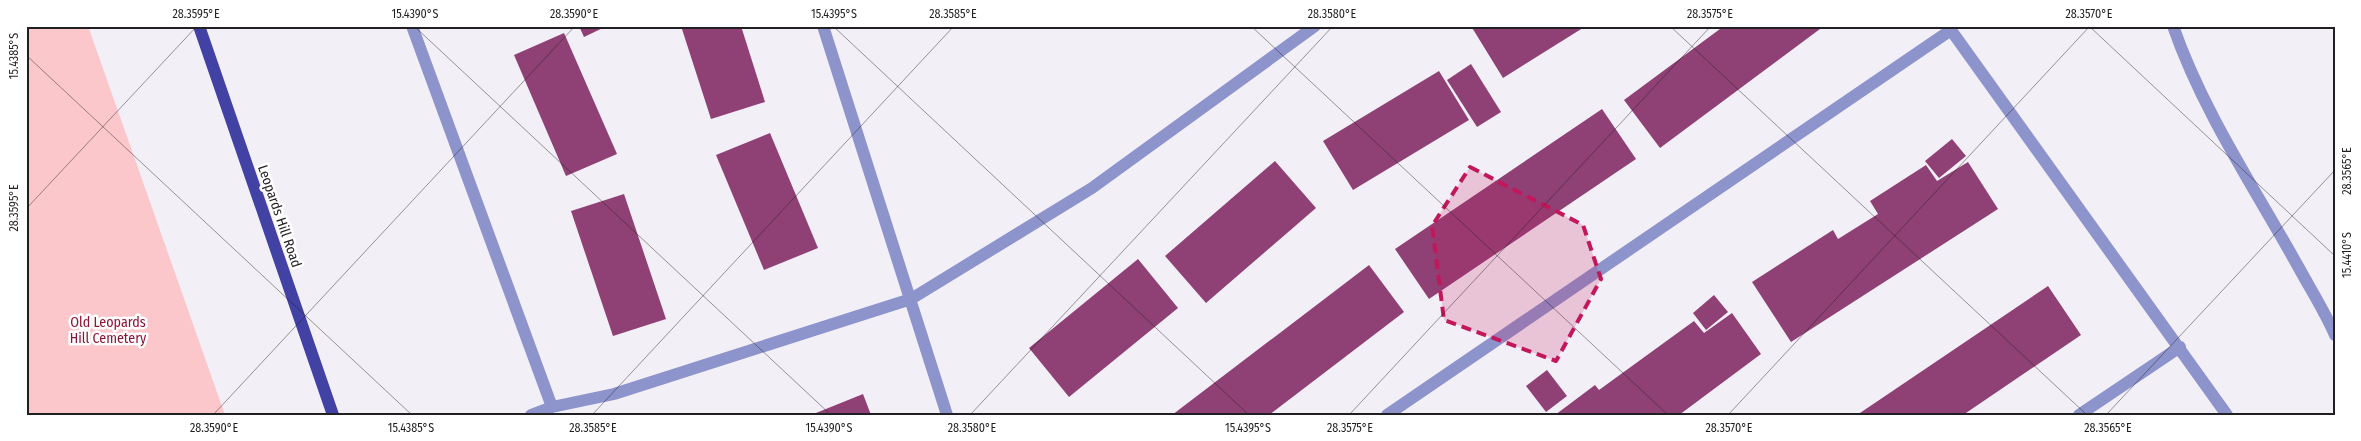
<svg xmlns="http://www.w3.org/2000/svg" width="2361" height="441" font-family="'Fira Sans Condensed',sans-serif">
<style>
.green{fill:#fbc7ca}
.building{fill:#8f4175}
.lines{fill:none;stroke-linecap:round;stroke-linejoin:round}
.minor{stroke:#8d94cc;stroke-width:12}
.major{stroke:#4241a4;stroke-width:12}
.marked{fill:#c2185b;fill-opacity:0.2;stroke:#c2185b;stroke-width:4;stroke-dasharray:10 6;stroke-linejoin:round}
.ticks{fill:none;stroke:#211f22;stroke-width:1;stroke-opacity:0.45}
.labels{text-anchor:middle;stroke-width:5;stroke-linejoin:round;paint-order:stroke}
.street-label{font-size:14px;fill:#211f22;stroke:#fff}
.park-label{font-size:14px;fill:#8d1534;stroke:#fff}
.neatline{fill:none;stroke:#211f22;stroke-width:2}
.ticks-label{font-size:12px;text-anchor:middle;fill:#211f22}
</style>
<rect width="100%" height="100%" fill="#f3eff7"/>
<path class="green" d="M26,26H88L225,415H26Z"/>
<path class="building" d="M579,26H607L584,37Z
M681,26H741L765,102L711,119Z
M1471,26H1586L1503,78Z
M1724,26H1824L1660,148L1624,100Z
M564,33L617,154L566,176L514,55Z
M1471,64L1501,112L1477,127L1447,80Z
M1439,71L1469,120L1353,190L1323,141Z
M1602,109L1636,159L1429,299L1395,249Z
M770,133L818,248L764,270L716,155Z
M1952,139L1966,156L1939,178L1925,161Z
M1275,161L1316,208L1206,303L1165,256Z
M1968,162L1998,209L1791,342L1752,282L1833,230L1838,239L1878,214L1870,201L1926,165L1937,181Z
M624,194L666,319L613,336L571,211Z
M1138,259L1178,308L1069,397L1029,348Z
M1369,265L1404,312L1269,415H1172Z
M2048,286L2081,335L1963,415H1857Z
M1714,295L1728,312L1706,330L1693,313Z
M1732,313L1761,354L1679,415H1555L1595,385L1599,390L1694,321L1704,333Z
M1547,370L1567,396L1546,412L1526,386Z
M863,394L871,415H811Z"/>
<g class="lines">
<path class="minor" d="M412,26L552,407
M823,26L947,415
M1948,26L2227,415
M2173,26C2203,112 2255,189 2299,268C2311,290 2325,312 2335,335
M531,415L552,407L614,394L911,299L1092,188L1315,26
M1387,415L1951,30
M2079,415L2180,347"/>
<path class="major" d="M199,26L333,415"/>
</g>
<path class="marked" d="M1470,167L1583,225L1601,279L1556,361L1444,320L1432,226Z"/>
<path class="ticks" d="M414,26L831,415M833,26L1249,415M1251,26L1668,415M1670,26L2087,415M2089,26L2335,256M26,55L412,415M26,209L197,26M213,415L575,26M592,415L954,26M970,415L1333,26M1349,415L1711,26M1728,415L2090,26M2106,415L2335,170"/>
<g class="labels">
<g class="street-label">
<text transform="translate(280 216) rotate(71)" y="5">Leopards Hill Road</text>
</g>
<g class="park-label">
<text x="108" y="327">Old Leopards<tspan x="108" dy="16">Hill Cemetery</tspan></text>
</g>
</g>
<rect width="2361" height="441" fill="none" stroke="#ffffff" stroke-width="55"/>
<rect x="28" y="28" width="2306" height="386" class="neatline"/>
<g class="ticks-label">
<text x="196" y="18">28.3595°E</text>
<text x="415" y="18">15.4390°S</text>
<text x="574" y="18">28.3590°E</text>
<text x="834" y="18">15.4395°S</text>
<text x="953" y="18">28.3585°E</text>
<text x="1332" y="18">28.3580°E</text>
<text x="1710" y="18">28.3575°E</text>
<text x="2089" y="18">28.3570°E</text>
<text transform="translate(14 56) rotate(-90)" y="4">15.4385°S</text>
<text transform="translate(2347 171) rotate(-90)" y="4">28.3565°E</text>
<text transform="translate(14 208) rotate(-90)" y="4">28.3595°E</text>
<text transform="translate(2347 255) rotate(-90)" y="4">15.4410°S</text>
<text x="214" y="432">28.3590°E</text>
<text x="411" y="432">15.4385°S</text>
<text x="593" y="432">28.3585°E</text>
<text x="829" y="432">15.4390°S</text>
<text x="972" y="432">28.3580°E</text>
<text x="1248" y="432">15.4395°S</text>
<text x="1350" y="432">28.3575°E</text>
<text x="1729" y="432">28.3570°E</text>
<text x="2108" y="432">28.3565°E</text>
</g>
</svg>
